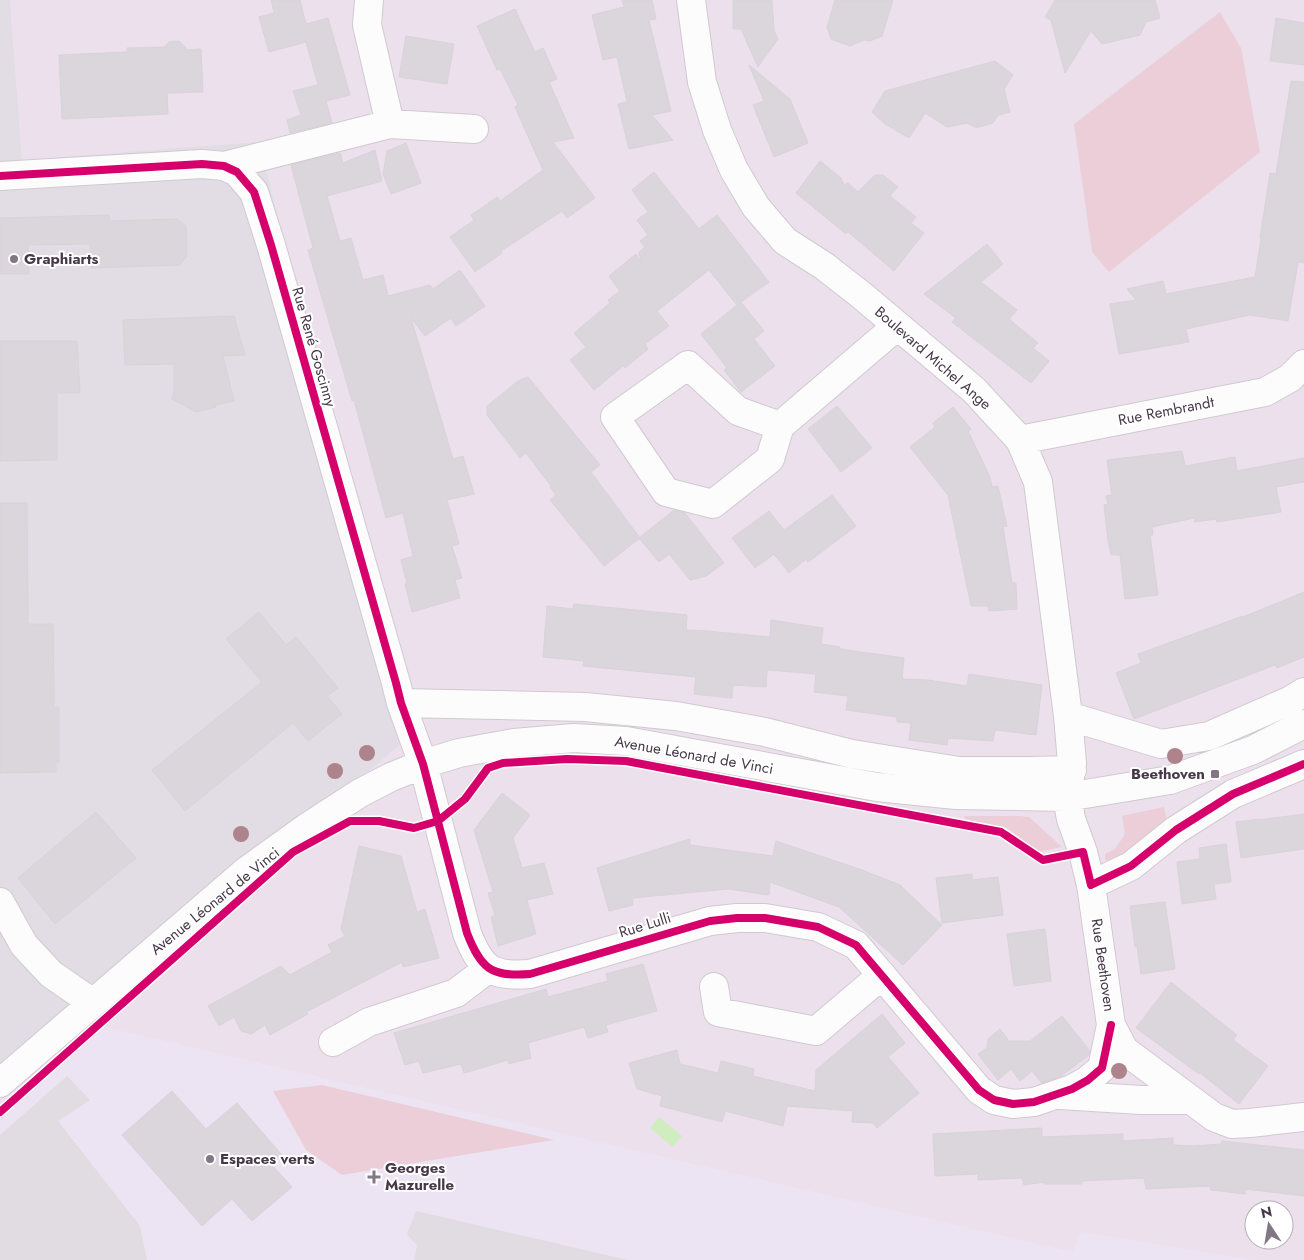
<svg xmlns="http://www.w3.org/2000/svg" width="1304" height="1260" font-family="Jost,sans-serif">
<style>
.residential{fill:#ebe0ec;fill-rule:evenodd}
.industrial{fill:#e2dce4}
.medical{fill:#ece4f3}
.green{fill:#ecced8}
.parking{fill:#e1dce1}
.water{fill:#cfedbf}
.building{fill:#dbd5dc;stroke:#d9d2da}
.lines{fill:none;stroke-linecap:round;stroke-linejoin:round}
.minor-casing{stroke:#d0cad0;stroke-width:30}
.minor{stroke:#fdfcfd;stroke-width:28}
.cycleway-casing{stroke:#fff;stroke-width:11}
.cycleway{stroke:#d6006c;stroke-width:8}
.tree{fill:#af838b}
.poi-dot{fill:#827784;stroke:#fff;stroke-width:2}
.labels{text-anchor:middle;stroke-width:4;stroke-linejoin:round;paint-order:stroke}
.poi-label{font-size:15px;font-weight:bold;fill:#463848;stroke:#fff;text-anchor:start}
.street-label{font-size:15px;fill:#463848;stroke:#fff}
</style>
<rect width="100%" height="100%" fill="#f2ecf2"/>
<path class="residential" d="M10,0H1304V1260H0V1078L401,703L259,143L22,160ZM1254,1210H1284V1240H1254Z"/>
<path class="industrial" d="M0,0H10L22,160L259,142L401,703L414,733L0,1078Z"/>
<path class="medical" d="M105,1027L1073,1252L1081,1232L1253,1260H0V1121Z"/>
<path class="green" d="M1220,12L1241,48L1260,152L1109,272L1092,252L1074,124Z
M1164,807L1167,821L1115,861L1105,860V854L1115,849L1125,834L1122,816Z
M965,816H1019L1029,817L1062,847L1039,852L1007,828L964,819Z
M322,1085L554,1140L342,1175L306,1150L273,1091Z"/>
<path class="parking" d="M67,1076L90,1100L58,1121L140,1226L147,1260H0V1135Z
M416,1211L628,1260H414L417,1246L407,1234Z"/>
<path class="water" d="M659,1117L682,1136L673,1147L650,1128Z"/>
<path class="building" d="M271,0H300L306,24L328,18L350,95L326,101L332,123L290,133L287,120L301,115L293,91L318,85L306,42L269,52L259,17L274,13Z
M622,0H652L656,19L649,20L671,111L652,115L673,140L629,149L618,104L627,102L617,57L603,60L592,15L624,7Z
M733,0H772L774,31L778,39L758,67L741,29H733Z
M835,0H893L882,36L870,41L864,40L850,46L831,39L827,27Z
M1055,0H1155L1160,18L1146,22L1140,35L1102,44L1091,31L1065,73L1051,20L1045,17Z
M515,9L535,52L543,48L557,79L549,82L574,138L553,142L595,198L567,218L562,211L501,251L502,253L475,272L450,237L474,220L471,215L483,207L497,197L500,201L543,170L515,107L518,105L500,69L497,70L477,26Z
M1276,18L1304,23V65L1270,61Z
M406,36L454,44L447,84L399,77Z
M179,41L188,50L201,49L203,92L167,93L168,114L62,119L59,55L127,52V48L164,47L169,42Z
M995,61L1013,75L1004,89L1010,112L998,115L993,123L976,128L967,123L947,127L925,113L909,138L885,124L872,112L885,91Z
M749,65L790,99L808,143L774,157L753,105L764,101Z
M1291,81L1304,82V263L1298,262L1288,321L1250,315L1186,329L1189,342L1119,354L1110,304L1136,300L1127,289L1163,281L1166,294L1255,277L1261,239L1260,238L1270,173L1276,174Z
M406,143L421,183L391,194L383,174L387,151Z
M375,150L382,181L327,196L340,241L351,238L363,280L383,275L388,296L430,285L433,289L460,270L485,306L456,326L451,318L425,336L411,318L453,459L463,456L474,494L447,500L459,544L452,546L462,578L455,580L460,598L412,612L405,584L407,583L401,560L413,556L403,513L386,518L354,400L352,401L308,250L313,248L291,165L340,153L343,163Z
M820,161L841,178L844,185L848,183L858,192L875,175H883L898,187L890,196L916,217L911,223L924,233L894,271L848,232L846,234L796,193Z
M654,172L699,229L717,215L769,282L741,302L764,331L754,339L775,366L741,392L724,370L727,368L701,334L737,305L709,270L657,311L669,326L645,344L648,349L625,368L623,366L594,390L570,360L586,347L574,333L610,303L608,300L620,291L609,276L636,254L641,261L639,252L645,247L640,241L648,235L637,220L648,212L632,190Z
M109,215L110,221L177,219L186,226L187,256L180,265L91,268L90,244L28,245L29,274H0V218Z
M987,244L1003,264L981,282L1017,310L1009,319L1038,343L1033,348L1049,361L1031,383L952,322L956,318L924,294Z
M234,316L245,355L223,356L234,401L215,405L216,407L196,412L172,399L174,392V364L125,365L123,320Z
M0,341H77L80,393H57V460L0,461Z
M528,377L600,465L591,472L640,538L604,566L550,500L556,495L550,487L551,486L526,453L520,458L487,415V406L518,381Z
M837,406L872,448L841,472L808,429Z
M953,407L971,429L968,431L990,477L992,487L998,486L1007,526L1003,527L1012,583H1016L1017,609L989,611L988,606H971L948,495L910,447L935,427L933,423Z
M1182,451L1185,466L1235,457L1237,471L1304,458V482L1276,487L1281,512L1217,522L1216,519L1195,522L1194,518L1152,527L1153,535H1150L1158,595L1125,599L1120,555H1111L1108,540L1104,505L1108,504L1106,496L1112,495L1107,460Z
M832,495L856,526L808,562L806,559L789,573L774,554L755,568L732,538L769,511L784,530Z
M0,503H27L28,624H53L54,707H59V762L56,763V772L0,773Z
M674,510L685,513L724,563L706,576L690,580L669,554L659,562L639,538Z
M1304,592V657L1277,668L1275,665L1134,719L1116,673L1141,663L1138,654L1243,616V617Z
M574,604L687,615L686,630L707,631L770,637L771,620L823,628L821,644L840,647V649L904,658L902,679L928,680L967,686L969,674L1042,685L1036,735L995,730L993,741L948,738L947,745L909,740L911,723L897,722V717L846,710L848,696L814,692L816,674L767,670L766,687L733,685L732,698L694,694L696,677L583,666L584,661L543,657L547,606L573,609Z
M259,612L286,645L296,637L338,688L327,696L342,714L308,741L293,723L185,811L152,770L262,682L226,639Z
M502,793L530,815L513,838L522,868L544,863L553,894L527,900L536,934L498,946L491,917L495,915L488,893L493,892L474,830Z
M96,812L136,858L55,924L18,878Z
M1304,814V849L1241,858L1236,822L1259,819V820Z
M690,839V845L773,856L776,841L862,870L900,885L942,925L903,965L839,907L770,882L769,895L728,889L632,898L633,905L609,911L597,868Z
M1226,844L1231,882L1214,884L1216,899L1182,904L1177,862L1200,859L1199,848Z
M359,846L401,856L417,912L425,909L439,958L403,967L402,962L306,1012L308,1014L270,1035L265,1025L251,1034L241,1031L234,1017L219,1026L208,1006L281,966L290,975L332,952L328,945L345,936L341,929Z
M972,874V880L998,877L1003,915L942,923L936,878Z
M1165,902L1175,969L1141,974L1137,946L1135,947L1130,906Z
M1045,929L1051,981L1014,986L1007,934Z
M643,964L657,1011L606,1025L608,1032L588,1038L584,1027L528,1043L531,1058L509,1064L508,1060L464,1073L461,1064L423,1073L419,1061L405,1065L394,1033L546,989L548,997L608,981L606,974Z
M1171,982L1208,1012L1237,1035L1233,1040L1268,1066L1239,1104L1200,1073L1199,1074L1136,1028Z
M882,1014L905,1043L888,1057L919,1093L877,1128L873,1123L852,1122L853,1111L787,1106L783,1126L725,1111L722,1122L711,1119L660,1106L662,1096L637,1089L629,1063L677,1050L680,1064L718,1073L721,1061L754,1069L753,1076L815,1091L816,1070Z
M1062,1016L1090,1051L1089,1055L1061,1076L1042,1083L1032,1071L1020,1081L1011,1069L998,1080L978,1054L987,1048L988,1039L1000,1029L1009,1041H1030Z
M172,1091L206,1129L237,1103L282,1155L271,1164L292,1187L252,1221L232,1199L202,1226L122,1135Z
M1042,1128V1137L1123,1134V1141L1173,1138V1145L1194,1146L1221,1144L1222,1141L1304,1150V1196L1245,1189V1194L1211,1190L1210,1186L1146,1189L1144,1178L1082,1181V1184H1044V1182L1024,1185L1022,1178L978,1180V1174L935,1176L933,1134Z"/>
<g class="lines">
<g class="minor-casing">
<path id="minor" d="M369,0L367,25L390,124L474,129
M691,0L702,82L717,130L734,170L756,207L785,241L824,266L860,294L974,390L1020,440L1038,482L1068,716L1072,763L1067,797L1071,819L1083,852L1091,885L1111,1025L1124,1050L1214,1117L1232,1124L1250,1123L1304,1117
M224,166L390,124
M0,176L202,164L224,166L237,172L254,192L271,245L396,683L401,703L423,764L467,933C481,969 491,977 530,974L710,921L737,918H765L818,927L856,945L979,1090L994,1100L1013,1104L1034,1102L1072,1089L1088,1080L1102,1068L1111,1025
M780,426L738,411L688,365L615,417L666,492L713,504L770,459L780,426L897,326
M1020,440L1265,392L1290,378L1304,364
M401,703L585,707L676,716L765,732L852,754L959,771H1030L1072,770
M1068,716L1161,744L1209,736L1291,700L1304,692
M1091,885L1131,866L1176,830L1233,794L1304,764
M0,902L24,945L51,974L93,1003
M714,987L718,1012L816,1031L882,975
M333,1042L369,1022L456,993L489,968
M0,1083L245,872L306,828L360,793L391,777L423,764L459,753L514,743L574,738L626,741L877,787L956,795L1067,797L1170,780L1253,750L1304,724
M1060,1095L1141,1100H1190"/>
</g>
<use href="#minor" class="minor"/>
<g class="cycleway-casing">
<path id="cycleway" d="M0,176L202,164L224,166L237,172L254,192L271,245L396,683L401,703L423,764L467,933C481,969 491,977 530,974L710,921L737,918H765L818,927L856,945L979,1090L994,1100L1013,1104L1034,1102L1072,1089L1088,1080L1102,1068L1111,1025
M0,1112L293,852L350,821H379L414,828L438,821L465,799L488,768L503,763L567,759L626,761L1001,832L1043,860L1083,852L1091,885L1131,866L1176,830L1233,794L1304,764"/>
</g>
<use href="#cycleway" class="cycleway"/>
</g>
<g class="tree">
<circle cx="367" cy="753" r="8"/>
<circle cx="1175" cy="756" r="8"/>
<circle cx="335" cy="771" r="8"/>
<circle cx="241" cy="834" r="8"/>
<circle cx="1119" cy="1071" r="8"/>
</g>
<g class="poi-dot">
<circle cx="14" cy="259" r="5"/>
<rect x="1210" y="769" width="10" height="10" rx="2.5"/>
<circle cx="210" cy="1159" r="5"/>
<path d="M371.5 1169.5h5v5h5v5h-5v5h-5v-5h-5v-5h5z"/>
</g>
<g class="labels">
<g class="poi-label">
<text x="24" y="264">Graphiarts</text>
<text x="1205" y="779" text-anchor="end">Beethoven</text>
<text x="220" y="1164">Espaces verts</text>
<text x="385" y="1173">Georges<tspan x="385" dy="17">Mazurelle</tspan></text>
</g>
<g class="street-label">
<text transform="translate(314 347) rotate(74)" y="5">Rue René Goscinny</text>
<text transform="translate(933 358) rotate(41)" y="5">Boulevard Michel Ange</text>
<text transform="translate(1166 411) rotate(-11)" y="5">Rue Rembrandt</text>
<text transform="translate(694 755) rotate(10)" y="5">Avenue Léonard de Vinci</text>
<text transform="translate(215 901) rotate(-39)" y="5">Avenue Léonard de Vinci</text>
<text transform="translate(645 925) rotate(-17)" y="5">Rue Lulli</text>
<text transform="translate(1103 965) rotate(82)" y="5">Rue Beethoven</text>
</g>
</g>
<g transform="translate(1269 1225) rotate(348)"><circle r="24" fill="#ffffff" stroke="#b5afb6"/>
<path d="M0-4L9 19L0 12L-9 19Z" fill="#827784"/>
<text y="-8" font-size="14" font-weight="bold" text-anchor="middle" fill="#463848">N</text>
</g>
</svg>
